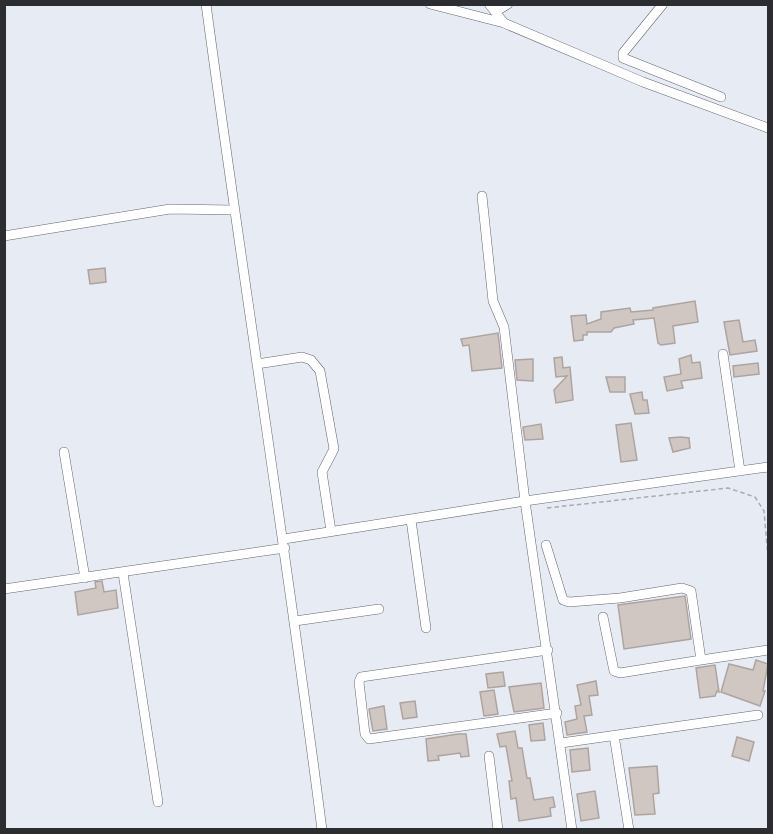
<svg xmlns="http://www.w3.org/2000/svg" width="773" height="834" font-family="'DejaVu Sans',sans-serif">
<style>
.building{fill:#d0c7c3;stroke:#ada4a0;stroke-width:1.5}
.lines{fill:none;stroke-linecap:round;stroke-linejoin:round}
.street-casing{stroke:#63666d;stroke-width:10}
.path{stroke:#a7abb1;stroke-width:1.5;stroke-dasharray:4.5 3;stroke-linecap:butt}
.street{stroke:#fff;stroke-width:9}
</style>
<rect width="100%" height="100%" fill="#e7ebf3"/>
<path class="building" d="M105,268L106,282L90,284L88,270Z
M695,301L698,322L673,326L675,343L661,345L658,343L654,318L633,320L634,324L614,328L611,332H587V335H583V340L574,341L571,316L586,315L587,324L601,319V312L630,308L631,312L653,310V308Z
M739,320L743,342L755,340L757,351L730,355L724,322Z
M498,333L502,368L472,371L469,345L463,346L461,339Z
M691,355L692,363L700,362L702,378L681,381L683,388L667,391L664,377L681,374L679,359Z
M562,357L563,368L570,367L573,400L556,403L554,390L567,376L556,377L554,358Z
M533,359V381L517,380L515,360Z
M758,363L759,374L734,377L733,366Z
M606,377H625V392H610Z
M642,392L643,400H647L649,413L635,414L630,394Z
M631,423L637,460L621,462L616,425Z
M541,424L543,439L525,440L523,427Z
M681,437L689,438L690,448L673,452L669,438Z
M102,581L104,592L116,590L118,608L78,615L75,592L96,588L95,582Z
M685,596L691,639L624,649L618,605Z
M756,660L768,664L763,691H765L760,706L721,692L729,664L753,670Z
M715,665L719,692L717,691L715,696L700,698L696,668Z
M503,672L505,686L488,688L486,674Z
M596,681L598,695L589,696L592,715L584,716L587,732L567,735L565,722L577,719L575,706L581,705L577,685Z
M541,683L544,708L514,712L509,687Z
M494,690L498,714L484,716L480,692Z
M415,701L417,717L403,719L400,703Z
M384,706L387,729L373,731L369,709Z
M543,723L545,740L531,741L529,725Z
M515,731L518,748H522L527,778H530L534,800L553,797L555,807L550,808L551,816L519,821L516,798L511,799L509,781H512L506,746L500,747L497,734Z
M458,734H466L469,756L461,757L460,753L438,756L439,760L428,761L426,739Z
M737,737L754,742L749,761L732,756Z
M588,748L590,770L572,772L570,750Z
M657,766L659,793L653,794L655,814L635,815L629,768Z
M595,791L599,818L581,821L577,794Z"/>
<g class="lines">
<g class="street-casing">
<path id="street" d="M206,4C243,280 287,554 322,830
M430,4L504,23L643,82L768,128
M489,4L504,23
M663,4L623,53V58L721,97
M495,12L508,4
M482,196L493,301L504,327L525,501L768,467
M4,236L170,209L234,210
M723,354L740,471
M257,364L302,357L311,360L320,371L334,449L322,472L331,531
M64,452L85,578
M411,520L426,628
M284,539L525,501L572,830
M546,545L563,600L569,602L620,598L682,588L691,591L701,660L768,650
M123,573L158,802
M4,589L285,548
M603,617L614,671L620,673L701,660
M295,621L379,609
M548,650L361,677L359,682L365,734L369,739L557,713
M614,735L629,830
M561,743L758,715
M489,756L498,830"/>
</g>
<path class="path" d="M547,508L728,488L755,497L764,511L768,557"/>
<use href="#street" class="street"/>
</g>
<rect width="773" height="834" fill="none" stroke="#2b2d30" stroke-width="12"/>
</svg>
